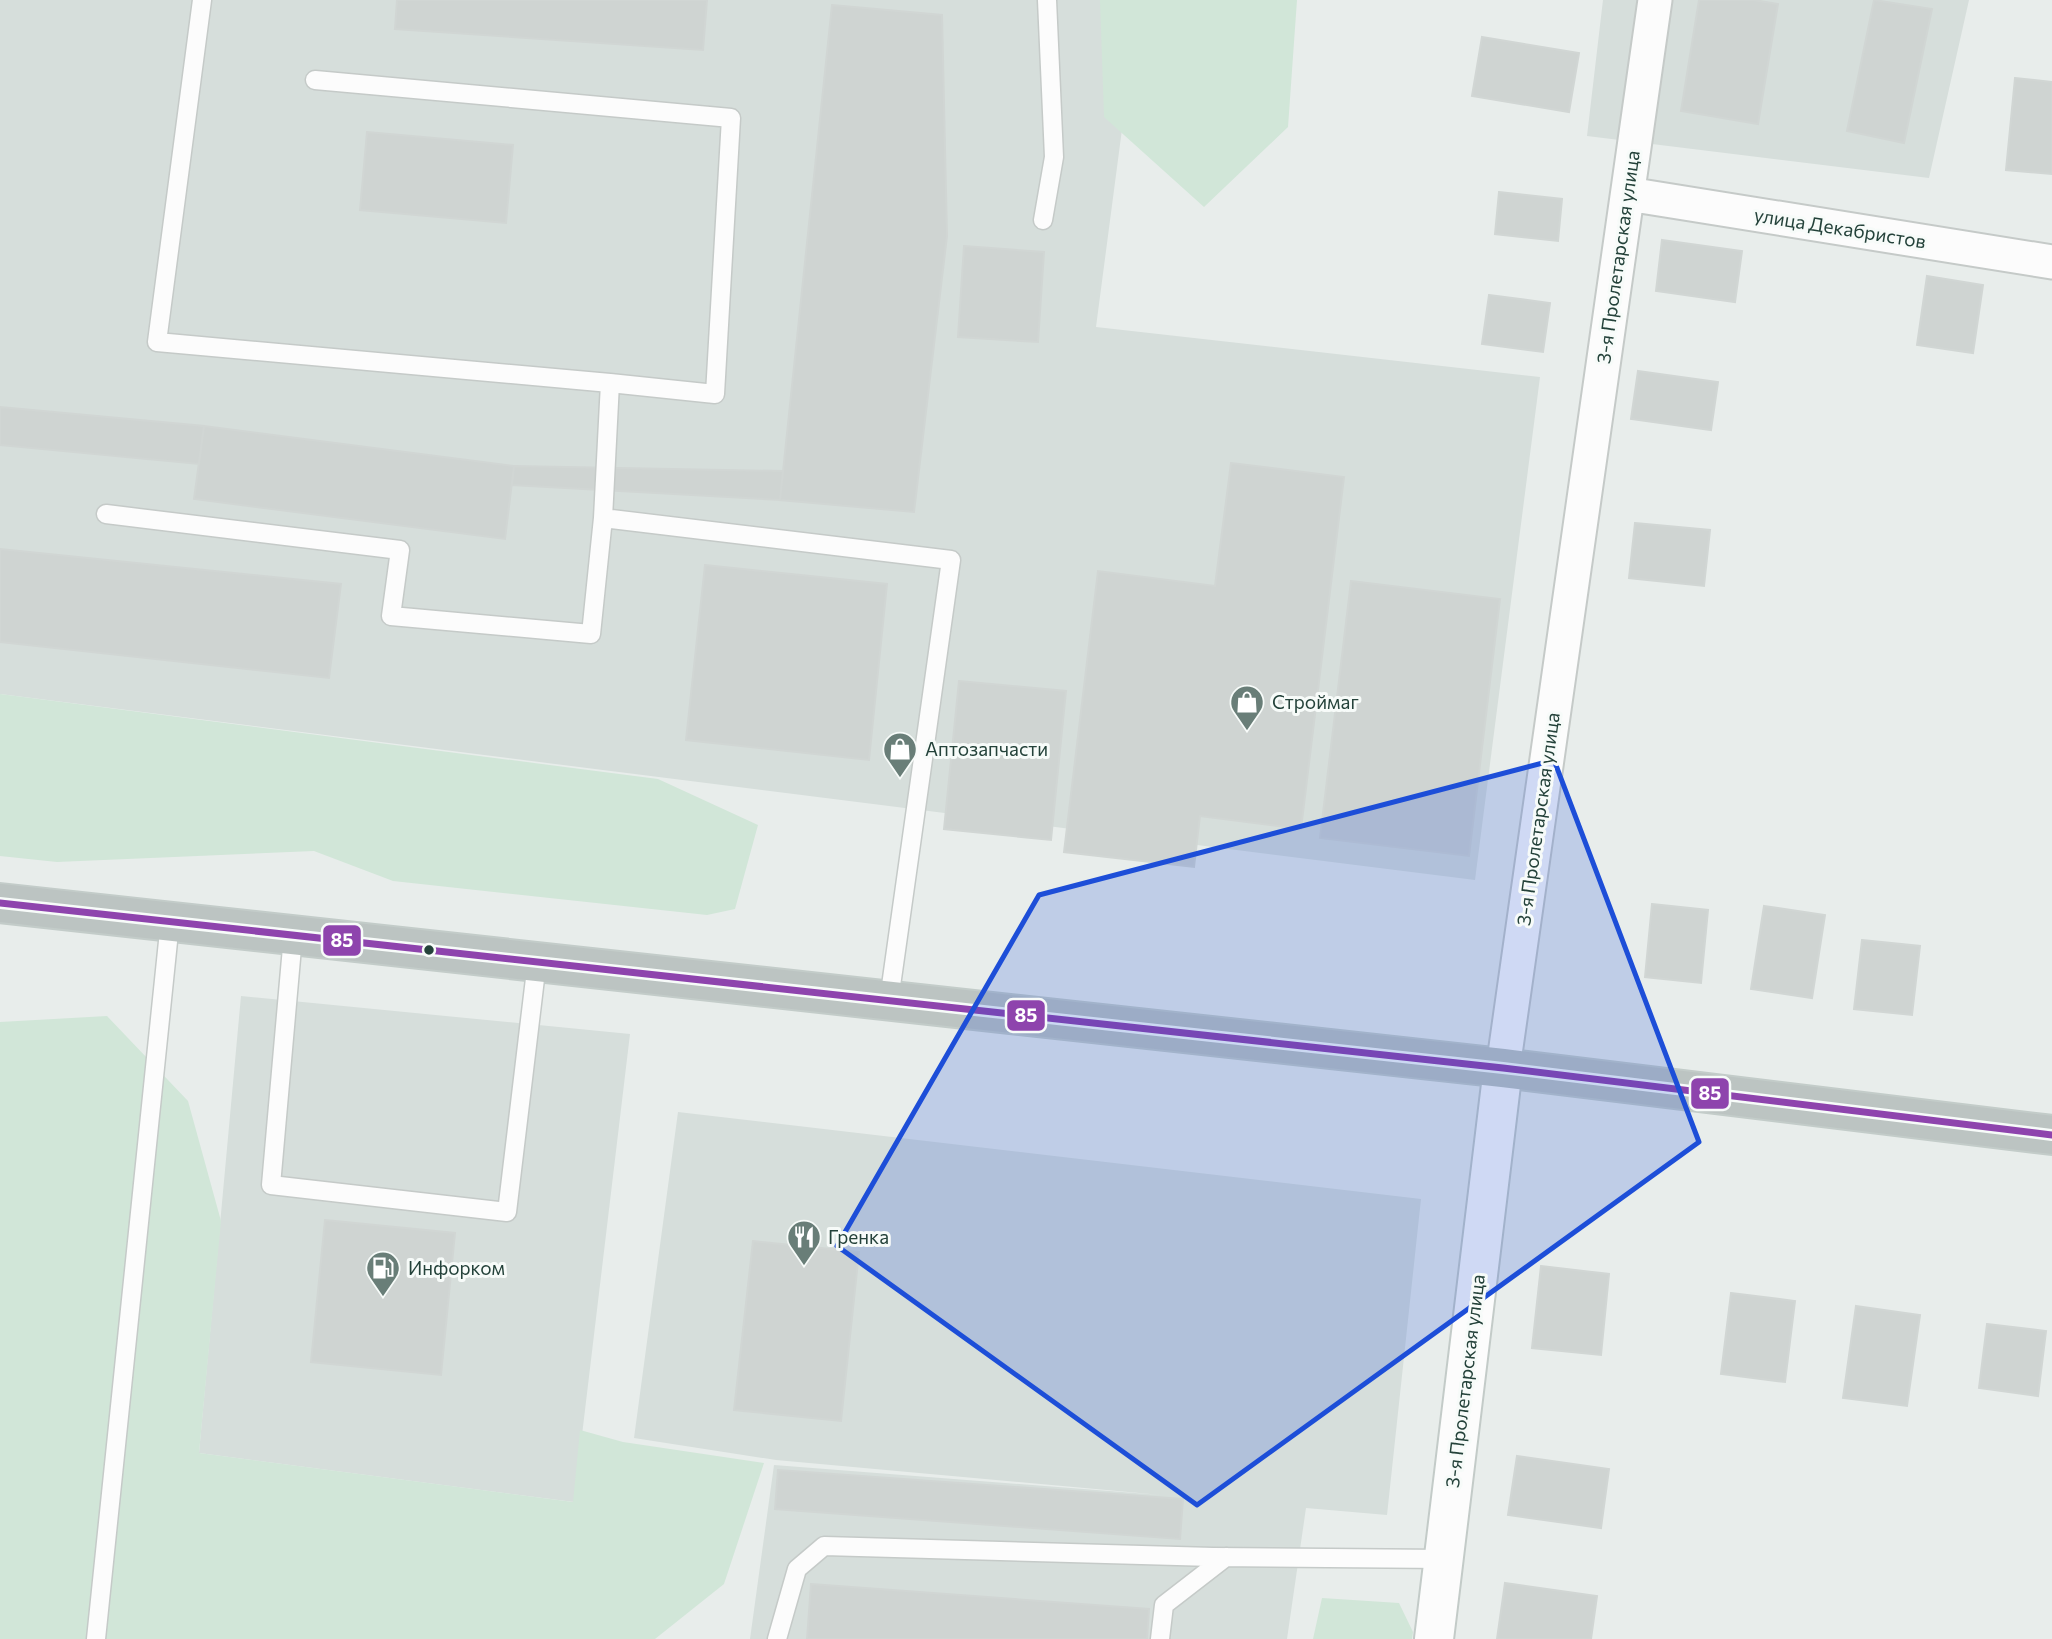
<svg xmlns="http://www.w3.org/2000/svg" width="2052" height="1639" font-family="Commissioner,sans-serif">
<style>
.built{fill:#d6dedb}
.green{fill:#d1e6d8}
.building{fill:#cfd4d2;stroke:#d1d6d4;stroke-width:2}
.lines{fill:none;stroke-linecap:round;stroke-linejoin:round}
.lane-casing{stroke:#c5cac8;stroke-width:21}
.street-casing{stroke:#c5cac8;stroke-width:37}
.secondary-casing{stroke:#c3cbc8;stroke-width:42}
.highway-casing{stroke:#c3ccc9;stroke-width:42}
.lane{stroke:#fcfcfc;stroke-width:18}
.street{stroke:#fcfcfc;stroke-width:33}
.secondary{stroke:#fcfcfc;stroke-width:38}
.highway{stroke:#bcc4c2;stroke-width:38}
.bus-1-casing{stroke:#f7fbf9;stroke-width:12}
.bus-1{stroke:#8e44ad;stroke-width:7}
.marked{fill:#1d4ed8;fill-opacity:0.2;stroke:#1d4ed8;stroke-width:5;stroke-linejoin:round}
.bus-dot{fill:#24423a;stroke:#f7fbf9;stroke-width:2.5}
.labels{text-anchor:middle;stroke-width:6;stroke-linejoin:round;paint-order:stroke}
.street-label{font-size:19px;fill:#24423a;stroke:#f7fbf9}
.poi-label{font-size:19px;fill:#24423a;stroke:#f7fbf9;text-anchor:start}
.line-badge{stroke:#f7fbf9;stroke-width:2.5}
.badge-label{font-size:19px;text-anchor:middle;font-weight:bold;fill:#fff}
</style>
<rect width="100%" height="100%" fill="#e8edeb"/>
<path class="built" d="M0,0H1139L1096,327L1540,377L1475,880L0,694Z
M1603,0H1969L1929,178L1587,136Z
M241,996L630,1034L574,1502L199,1453Z
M678,1112L1421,1199L1387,1515L1306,1508L1287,1639H750L774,1465L1161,1495L776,1460L634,1438Z"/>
<path class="green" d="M1100,0H1297L1288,127L1204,207L1104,117Z
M0,694L658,779L758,825L735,909L707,915L393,881L314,851L57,862L0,856Z
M107,1016L188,1101L221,1221L199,1453L573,1502L580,1430L623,1442L764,1463L724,1584L655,1639H0V1022Z
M1322,1598L1399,1603L1413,1632L1412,1639H1313Z"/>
<path class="building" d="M397,0H707L703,50L395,29Z
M1699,0H1754L1778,4L1758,124L1681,111Z
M1874,0L1932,9L1904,143L1847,131Z
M832,5L942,15L947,236L914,512L780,500Z
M1482,37L1579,53L1569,112L1472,96Z
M2015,78L2052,82V174L2006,170Z
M367,132L513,145L506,223L360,210Z
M1499,192L1562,199L1558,241L1495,234Z
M1662,240L1742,251L1735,302L1656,291Z
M964,246L1044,252L1038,342L958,337Z
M1927,276L1983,285L1973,353L1917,345Z
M1489,295L1550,303L1543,352L1482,344Z
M1638,371L1718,382L1711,430L1631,419Z
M0,407L204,426L199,464L0,445Z
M204,426L514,466L505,539L194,499Z
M1231,463L1344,477L1301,829L1200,816L1194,867L1064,852L1098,571L1215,586Z
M514,466L783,471L780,500L512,485Z
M1635,523L1710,530L1704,586L1629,578Z
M0,549L341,584L329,678L0,642Z
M705,565L887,584L869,760L686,740Z
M1351,581L1500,599L1469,856L1320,838Z
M959,681L1066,691L1051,840L944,829Z
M1652,904L1708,910L1701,983L1645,977Z
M1764,906L1825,915L1812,998L1751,989Z
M1862,940L1920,946L1912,1015L1854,1009Z
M325,1220L455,1233L441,1375L311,1362Z
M753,1241L859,1252L841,1421L734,1410Z
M1541,1266L1609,1274L1601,1355L1532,1348Z
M1731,1293L1795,1301L1785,1382L1721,1374Z
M1856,1306L1920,1315L1907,1406L1843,1398Z
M1987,1324L2046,1331L2038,1396L1979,1388Z
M1517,1456L1609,1469L1601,1528L1508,1515Z
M778,1470L1183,1499L1180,1539L775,1509Z
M1505,1583L1597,1596L1591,1639H1497Z
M811,1584L1149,1609L1147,1639H807Z"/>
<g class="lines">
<g class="lane-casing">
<path id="lane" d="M202,0L157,342L610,383L603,518L951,560L889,1000
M315,80L731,118L715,394L610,383
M1043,220L1054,157L1047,0
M106,514L400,550L391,616L591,634L603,518
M293,936L271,1185L507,1212L537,962
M96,1639L170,922
M777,1639L797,1569L824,1546L1213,1557L1444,1559
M1160,1639L1164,1605L1226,1557"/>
</g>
<g class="street-casing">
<path id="street" d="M1628,194L2052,262
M1503,1068L1655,0"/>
</g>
<g class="secondary-casing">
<path id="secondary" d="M1434,1639L1503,1068"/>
</g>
<g class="highway-casing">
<path id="highway" d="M0,903L1503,1068L2052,1135"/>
</g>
<use href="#lane" class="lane"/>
<use href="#street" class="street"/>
<use href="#secondary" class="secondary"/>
<use href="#highway" class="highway"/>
<g class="bus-1-casing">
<path id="bus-1" d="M0,903L1503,1068L2052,1135"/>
</g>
<use href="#bus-1" class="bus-1"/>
</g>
<path class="marked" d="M1554,760L1699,1142L1197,1505L837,1246L1039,895Z"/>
<defs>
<g id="shop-pin" transform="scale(1.75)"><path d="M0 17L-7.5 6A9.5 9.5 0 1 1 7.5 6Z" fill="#697e78" stroke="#f7fbf9"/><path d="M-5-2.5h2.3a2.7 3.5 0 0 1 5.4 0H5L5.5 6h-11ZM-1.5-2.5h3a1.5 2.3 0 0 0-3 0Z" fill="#fff"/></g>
<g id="restaurant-pin" transform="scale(1.75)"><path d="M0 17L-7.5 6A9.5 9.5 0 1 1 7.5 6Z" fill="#697e78" stroke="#f7fbf9"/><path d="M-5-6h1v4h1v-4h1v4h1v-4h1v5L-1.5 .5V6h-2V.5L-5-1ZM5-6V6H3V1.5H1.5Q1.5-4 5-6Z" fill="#fff"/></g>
<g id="fuel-pin" transform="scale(1.75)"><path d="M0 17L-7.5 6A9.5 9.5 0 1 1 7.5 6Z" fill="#697e78" stroke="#f7fbf9"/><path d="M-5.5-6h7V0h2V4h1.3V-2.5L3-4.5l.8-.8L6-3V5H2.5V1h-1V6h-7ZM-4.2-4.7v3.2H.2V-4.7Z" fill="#fff"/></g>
</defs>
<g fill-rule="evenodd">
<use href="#shop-pin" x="1247" y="702"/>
<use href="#shop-pin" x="900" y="749"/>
<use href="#restaurant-pin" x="804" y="1237"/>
<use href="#fuel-pin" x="383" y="1268"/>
</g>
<circle class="bus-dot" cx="429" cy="950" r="6"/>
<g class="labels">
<g class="street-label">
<text transform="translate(1840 228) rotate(9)" y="7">улица Декабристов</text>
<text transform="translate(1618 257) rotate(-82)" y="7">3-я Пролетарская улица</text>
<text transform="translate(1538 819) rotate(-82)" y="7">3-я Пролетарская улица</text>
<text transform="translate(1465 1381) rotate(-83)" y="7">3-я Пролетарская улица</text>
</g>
<g class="poi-label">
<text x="1272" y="709">Строймаг</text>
<text x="925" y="756">Аптозапчасти</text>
<text x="828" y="1244">Гренка</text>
<text x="408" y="1275">Инфорком</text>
</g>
</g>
<g class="line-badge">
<rect x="322" y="924" width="40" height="33" rx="7" fill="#8e44ad"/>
<rect x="1006" y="999" width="40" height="33" rx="7" fill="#8e44ad"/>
<rect x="1690" y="1077" width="40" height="33" rx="7" fill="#8e44ad"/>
</g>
<g class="badge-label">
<text x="342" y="947">85</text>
<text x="1026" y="1022">85</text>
<text x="1710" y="1100">85</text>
</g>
</svg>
